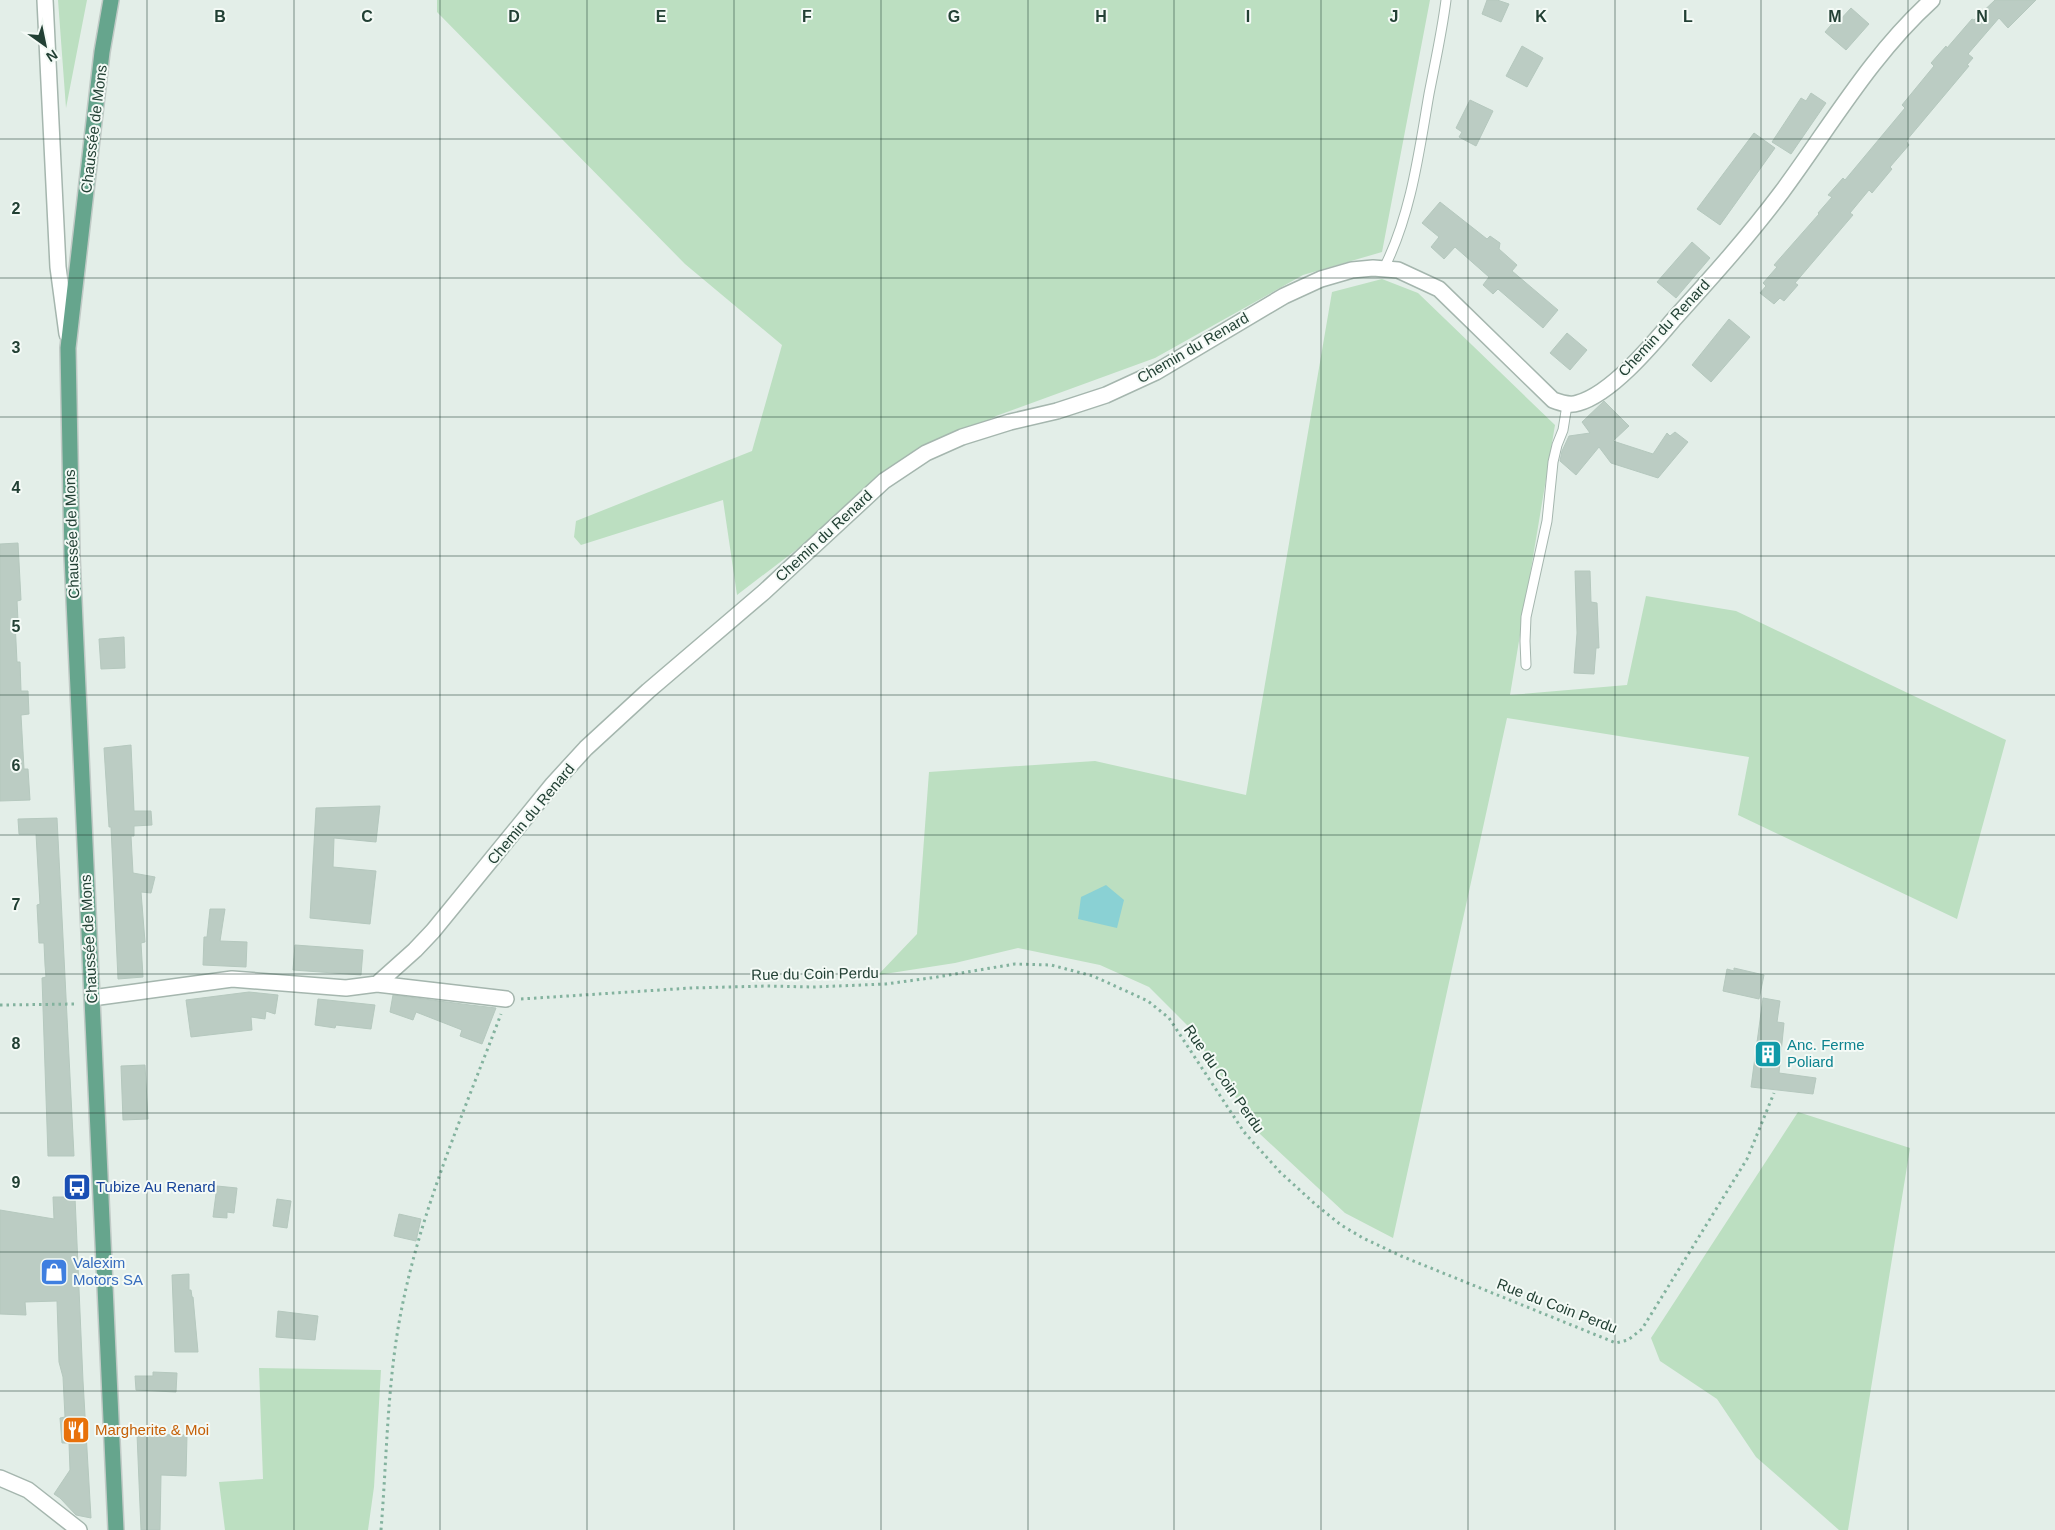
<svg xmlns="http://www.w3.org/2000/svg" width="2055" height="1530" font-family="Arial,sans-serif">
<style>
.green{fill:#bcdfc1}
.water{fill:#8ad1d4}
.building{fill:#bbccc3;stroke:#b5c8be}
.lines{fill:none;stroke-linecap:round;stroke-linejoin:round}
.lane-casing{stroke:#a5b6ae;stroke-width:11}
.street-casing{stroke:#a5b6ae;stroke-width:18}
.primary-casing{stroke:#c1cac6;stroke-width:18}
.path{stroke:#83b29e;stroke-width:3;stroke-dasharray:2.5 4;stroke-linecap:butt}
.lane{stroke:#fff;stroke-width:9}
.street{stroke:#fff;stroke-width:15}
.primary{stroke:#66a58d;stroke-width:15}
.grid{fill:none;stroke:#224034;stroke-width:1;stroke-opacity:0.55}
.labels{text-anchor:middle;stroke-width:4;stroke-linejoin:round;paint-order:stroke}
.street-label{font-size:15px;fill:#224034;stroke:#f4faf6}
.culture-label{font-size:15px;fill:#0d838f;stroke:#f4faf6;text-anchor:start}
.transit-label{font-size:15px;fill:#164399;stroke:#f4faf6;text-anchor:start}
.shop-label{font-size:15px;fill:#366cbe;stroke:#f4faf6;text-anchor:start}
.food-label{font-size:15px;fill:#c56008;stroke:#f4faf6;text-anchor:start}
.grid-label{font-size:16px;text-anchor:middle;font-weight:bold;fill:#224034;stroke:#f4faf6;stroke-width:4;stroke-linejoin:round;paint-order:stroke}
</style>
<rect width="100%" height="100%" fill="#e3eee8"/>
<path class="green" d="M58,0H87L66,108Z
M437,0H1430L1382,252L1303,275L1155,358L996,416L898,472L737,595L723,500L581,545L574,537L576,521L752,451L782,345L685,264L437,12Z
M1382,279L1418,293L1555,425L1510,695L1627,685L1646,596L1736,611L2006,740L1957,919L1738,815L1749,757L1507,718L1393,1238L1345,1213L1260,1134L1187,1025L1149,987L1100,965L1018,948L955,963L878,975L917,934L929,772L1095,761L1246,795L1332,292Z
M1798,1112L1910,1148L1848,1530H1839L1756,1457L1717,1399L1660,1361L1651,1338Z
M259,1368L381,1370L374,1487L368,1530H225L219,1482L263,1479Z"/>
<path class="water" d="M1106,885L1124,900L1117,928L1078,919L1081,897Z"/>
<path class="building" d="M1487,0H1497L1509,4L1501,22L1482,14Z
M1995,0H2036L2008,28L1999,18L1968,54L1973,58L1967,65L1969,66L1906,141L1909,145L1890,167L1892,169L1872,193L1869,190L1850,213L1853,215L1795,283L1798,285L1784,301L1780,298L1774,304L1760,293L1766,286L1763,283L1777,267L1774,265L1819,214L1818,213L1832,197L1828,195L1843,178L1845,180L1905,108L1902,105L1934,66L1931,63L1946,46L1947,48L1972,19L1974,20Z
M1851,8L1869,24L1846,50L1825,32L1836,19L1839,21Z
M1522,46L1543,58L1527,87L1506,76Z
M1811,93L1826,103L1791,154L1772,142L1801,98L1806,101Z
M1470,100L1493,111L1476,146L1459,137L1462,132L1456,128Z
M1754,133L1775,148L1720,225L1697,209Z
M1440,202L1487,239L1490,236L1500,243L1499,249L1517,265L1512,271L1558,310L1543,328L1498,289L1493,294L1483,285L1489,277L1455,247L1444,259L1431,247L1439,237L1422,223Z
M1692,242L1710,258L1676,298L1657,282Z
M1729,319L1750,337L1711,382L1692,365Z
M1567,333L1587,350L1570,370L1550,353Z
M1604,401L1629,426L1613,441L1653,454L1667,433L1670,436L1675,432L1688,442L1658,478L1611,463L1599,447L1576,475L1560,461L1562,451L1569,436L1590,433L1582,422Z
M18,543L21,600L17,601L18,621H15L17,662H20L21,691H28L29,714L21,715L24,769H28L30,800L0,801V544Z
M1575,571H1590L1591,602L1597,603L1599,648H1596L1594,674L1574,673L1577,633Z
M124,637L125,668L101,669L99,639Z
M131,745L134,811H151L152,825L134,826V836H131L133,873L155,877L151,893L141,892L145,942L141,943L143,977L118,979L111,827H109L104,748Z
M380,806L376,842L334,838L333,867L376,871L370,924L310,918L316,808Z
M57,818L74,1156H48L42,978L46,977L45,965L44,943H39L37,905L40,904L36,834H19L18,819Z
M210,909H225L220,941L247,942L246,967L203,965L204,937H207Z
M295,945L363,950L361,975L293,970Z
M1734,968L1764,975L1759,999L1723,991L1727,969L1734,971Z
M249,992L278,995L275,1014L266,1011L265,1019L251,1017L252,1030L191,1037L186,1000Z
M393,995L470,1005L496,1008L482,1044L460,1036L462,1030L416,1012L413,1020L390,1012Z
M1763,998L1780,1001L1777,1022L1784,1023L1779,1073L1816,1078L1813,1094L1751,1087Z
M318,999L375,1005L371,1029L336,1025L335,1028L315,1025Z
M145,1065L148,1119L123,1120L121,1066Z
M217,1186L237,1188L234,1213L227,1212V1218L213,1217Z
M53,1197H75L83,1381L91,1518L76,1515L60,1498L54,1494L70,1470L69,1443H62L60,1418L65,1417L63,1377L59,1362L57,1301L25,1302L26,1315L0,1314V1210L54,1219Z
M277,1199L291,1201L287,1228L273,1226Z
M399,1214L421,1219L416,1241L394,1236Z
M189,1274V1290H191L192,1297H193L198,1352H175L172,1275Z
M278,1311L318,1316L315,1340L276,1337Z
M153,1372L177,1373L176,1392L136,1390L135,1376H153Z
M137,1434L187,1435L186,1476L161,1475L160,1530H141Z"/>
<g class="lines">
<g class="lane-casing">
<path id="lane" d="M1384,268C1411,215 1419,152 1429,94C1435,63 1442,32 1446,0
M1526,665L1525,641L1526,617L1547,521L1553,462L1557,445L1563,430L1567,405"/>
</g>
<g class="street-casing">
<path id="street" d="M45,0L58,267L67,334
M377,984L415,950L433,931L553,784L586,748L648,691L764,592L884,481L926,453L962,437L1010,422L1057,411L1106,395L1156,372L1284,296L1321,279L1352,270L1373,268L1398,270L1439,289L1553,400C1561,403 1570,406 1578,403C1611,394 1652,345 1674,319C1711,278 1748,237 1781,193C1830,127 1871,55 1932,0
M92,998L232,979L346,988L377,984L506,999
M0,1478L28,1490L79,1530"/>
</g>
<g class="primary-casing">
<path id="primary" d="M111,0L102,52L68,348L72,556L116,1530"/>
</g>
<path class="path" d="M521,999L691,988L767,986L813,987L886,984L937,977L1015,964L1051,965L1093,976L1148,1001L1169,1018L1244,1132L1280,1172L1315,1204L1341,1225L1363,1238L1401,1256L1616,1343L1628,1340L1642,1329L1747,1159L1774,1093
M0,1005L77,1004
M381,1530C387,1457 387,1384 401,1312C421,1209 464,1112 501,1014"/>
<use href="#lane" class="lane"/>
<use href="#street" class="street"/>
<use href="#primary" class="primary"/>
</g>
<path class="grid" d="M147,0V1530M294,0V1530M440,0V1530M587,0V1530M734,0V1530M881,0V1530M1028,0V1530M1174,0V1530M1321,0V1530M1468,0V1530M1615,0V1530M1761,0V1530M1908,0V1530M0,139H2055M0,278H2055M0,417H2055M0,556H2055M0,695H2055M0,835H2055M0,974H2055M0,1113H2055M0,1252H2055M0,1391H2055"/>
<defs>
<g id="building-square" transform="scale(1.4375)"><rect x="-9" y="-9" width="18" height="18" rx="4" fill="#0f9aa8" stroke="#f4faf6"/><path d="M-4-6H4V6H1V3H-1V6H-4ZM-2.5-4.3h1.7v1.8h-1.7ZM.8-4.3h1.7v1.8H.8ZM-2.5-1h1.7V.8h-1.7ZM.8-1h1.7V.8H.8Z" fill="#fff"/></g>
<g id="bus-square" transform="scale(1.4375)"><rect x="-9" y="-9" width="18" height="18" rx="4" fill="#1a4fb4" stroke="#f4faf6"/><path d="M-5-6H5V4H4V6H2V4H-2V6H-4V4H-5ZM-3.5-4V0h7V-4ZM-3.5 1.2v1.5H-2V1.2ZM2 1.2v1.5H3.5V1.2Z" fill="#fff"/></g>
<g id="shop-square" transform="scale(1.4375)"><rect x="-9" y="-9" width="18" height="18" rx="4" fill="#3f7fe0" stroke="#f4faf6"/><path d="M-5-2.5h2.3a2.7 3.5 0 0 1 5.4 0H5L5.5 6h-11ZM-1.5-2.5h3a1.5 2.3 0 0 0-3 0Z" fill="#fff"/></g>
<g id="restaurant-square" transform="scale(1.4375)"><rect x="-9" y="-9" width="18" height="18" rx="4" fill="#e8710a" stroke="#f4faf6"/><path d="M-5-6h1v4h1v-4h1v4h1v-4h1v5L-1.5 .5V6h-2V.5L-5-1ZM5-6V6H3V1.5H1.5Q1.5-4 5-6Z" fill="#fff"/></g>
</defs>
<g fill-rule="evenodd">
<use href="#building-square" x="1768" y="1054"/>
<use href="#bus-square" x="77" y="1187"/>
<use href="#shop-square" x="54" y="1272"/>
<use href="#restaurant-square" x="76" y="1430"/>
</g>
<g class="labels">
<g class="street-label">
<text transform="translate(94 129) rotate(-83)" y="5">Chaussée de Mons</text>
<text transform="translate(1664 328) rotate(-47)" y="5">Chemin du Renard</text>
<text transform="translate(1193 348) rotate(-30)" y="5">Chemin du Renard</text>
<text transform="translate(72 534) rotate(-92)" y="5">Chaussée de Mons</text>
<text transform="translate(824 536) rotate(-43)" y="5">Chemin du Renard</text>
<text transform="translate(531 814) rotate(-50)" y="5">Chemin du Renard</text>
<text transform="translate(89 939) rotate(-93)" y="5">Chaussée de Mons</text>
<text transform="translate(815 974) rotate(-1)" y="5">Rue du Coin Perdu</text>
<text transform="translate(1224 1079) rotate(55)" y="5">Rue du Coin Perdu</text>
<text transform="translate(1557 1306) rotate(21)" y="5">Rue du Coin Perdu</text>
</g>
<g class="culture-label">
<text x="1787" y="1050">Anc. Ferme<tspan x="1787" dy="17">Poliard</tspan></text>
</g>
<g class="transit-label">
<text x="96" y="1192">Tubize Au Renard</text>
</g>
<g class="shop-label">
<text x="73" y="1268">Valexim<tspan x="73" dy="17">Motors SA</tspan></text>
</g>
<g class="food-label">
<text x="95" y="1435">Margherite &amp; Moi</text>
</g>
</g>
<g class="grid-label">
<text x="220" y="22">B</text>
<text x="367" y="22">C</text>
<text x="514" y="22">D</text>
<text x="661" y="22">E</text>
<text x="807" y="22">F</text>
<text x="954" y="22">G</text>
<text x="1101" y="22">H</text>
<text x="1248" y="22">I</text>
<text x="1394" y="22">J</text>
<text x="1541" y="22">K</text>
<text x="1688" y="22">L</text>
<text x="1835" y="22">M</text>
<text x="1982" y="22">N</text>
<text x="16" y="214">2</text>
<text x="16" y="353">3</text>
<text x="16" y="493">4</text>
<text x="16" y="632">5</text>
<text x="16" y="771">6</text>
<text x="16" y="910">7</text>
<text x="16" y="1049">8</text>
<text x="16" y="1188">9</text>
</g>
<g transform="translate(45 45) rotate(147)" stroke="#f4faf6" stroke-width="4" paint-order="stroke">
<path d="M0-4L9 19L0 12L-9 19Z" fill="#224034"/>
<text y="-8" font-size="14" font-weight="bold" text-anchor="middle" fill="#224034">N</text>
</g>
</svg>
